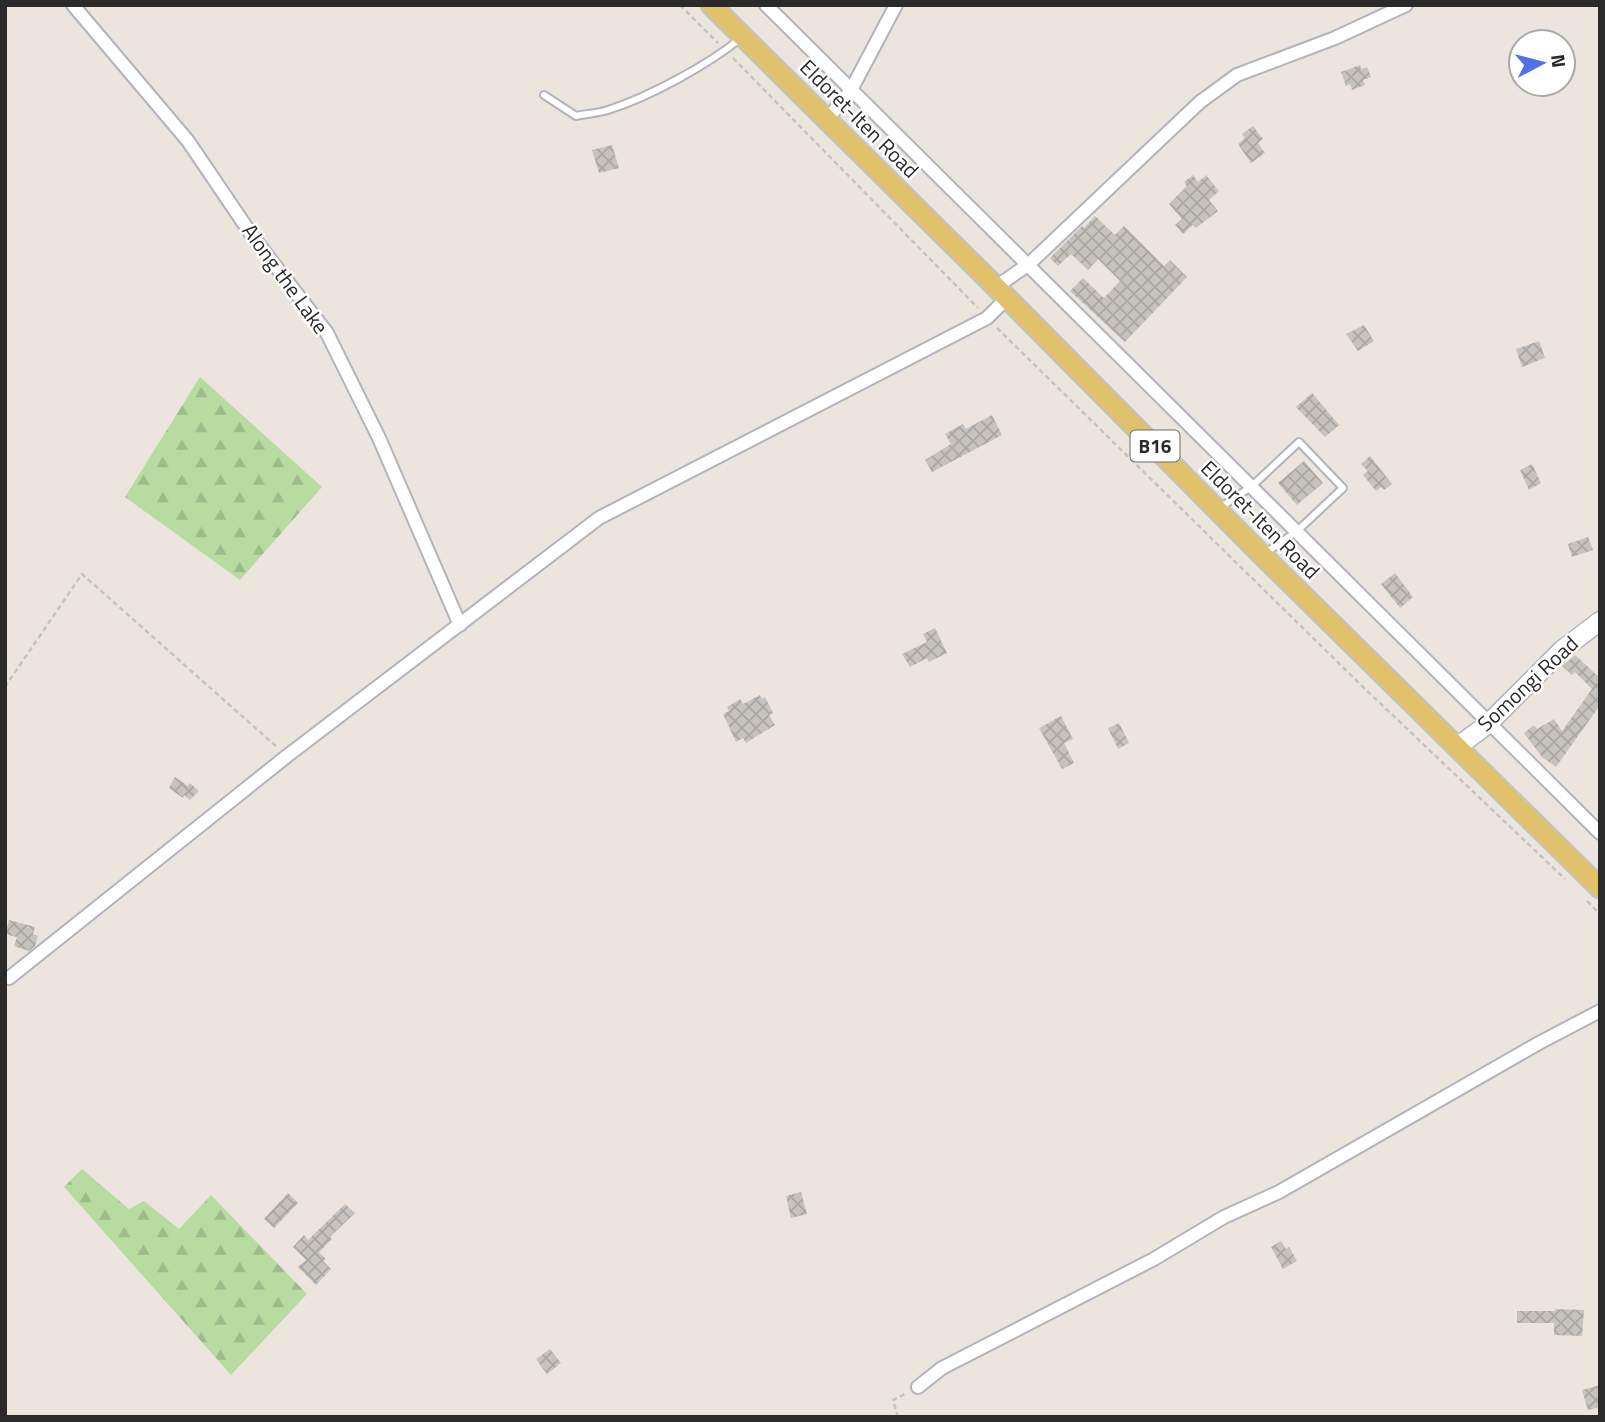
<svg xmlns="http://www.w3.org/2000/svg" width="1605" height="1422" font-family="'Titillium Web',sans-serif">
<style>
.forest{fill:url(#forest-firs)}
.building{fill:url(#building-cross-hatch)}
.lines{fill:none;stroke-linecap:round;stroke-linejoin:round}
.lane-casing{stroke:#b1b4bc;stroke-width:10}
.street-casing{stroke:#b1b4bc;stroke-width:16}
.secondary-casing{stroke:#b1b4bc;stroke-width:21}
.primary-casing{stroke:#c3c3c3;stroke-width:23}
.path{stroke:#c3c3c3;stroke-width:2.5;stroke-dasharray:5 3.5;stroke-linecap:butt}
.lane{stroke:#fff;stroke-width:6}
.street{stroke:#fff;stroke-width:12}
.secondary{stroke:#fff;stroke-width:18}
.primary{stroke:#e0c26d;stroke-width:19}
.labels{text-anchor:middle;stroke-width:5;stroke-linejoin:round;paint-order:stroke}
.shield{fill:#fff;stroke:#6a6a6a;stroke-width:2}
.shield-label{font-size:19px;font-weight:bold;fill:#2a2a2a}
.street-label{font-size:21px;fill:#2a2a2a;stroke:#fff}
</style>
<defs>
<pattern id="forest-firs" width="22" height="20" patternUnits="userSpaceOnUse" patternTransform="scale(1.75)"><rect width="22" height="20" fill="#b7dba1"/><path d="M5 1l3.5 6h-7zM16 11l3.5 6h-7z" fill="#9ebc8b"/></pattern>
<pattern id="building-cross-hatch" width="8" height="8" patternUnits="userSpaceOnUse" patternTransform="scale(1.75)"><rect width="8" height="8" fill="#c6c2bd"/><path d="M0 0l8 8M0 8l8-8" fill="none" stroke="#aaa7a3"/></pattern>
</defs>
<rect width="100%" height="100%" fill="#ebe5de"/>
<path class="forest" d="M200,377L322,487L240,580L125,497Z
M82,1169L129,1209L144,1201L179,1229L211,1195L307,1294L231,1375L64,1187Z"/>
<path class="building" d="M1360,65L1361,69L1367,67L1371,77L1363,80L1365,85L1352,90L1350,84L1346,86L1341,72Z
M1253,126L1263,139L1258,143L1265,153L1251,163L1238,144L1245,138L1242,134Z
M612,145L619,168L599,173L592,150Z
M1193,175L1198,182L1206,175L1219,191L1209,200L1218,211L1196,228L1193,225L1183,234L1175,225L1182,219L1169,204L1187,186L1184,182Z
M1095,216L1115,235L1124,226L1164,266L1170,260L1187,277L1125,342L1070,291L1083,278L1104,298L1120,281L1098,259L1088,270L1071,254L1058,266L1050,258L1082,226L1084,228Z
M1364,325L1374,341L1358,351L1346,334Z
M1539,341L1545,358L1522,367L1516,349Z
M1312,393L1339,425L1325,437L1296,407Z
M992,415L1002,435L932,472L925,460L951,444L945,434L963,424L966,429Z
M1370,456L1392,484L1384,490L1381,487L1376,491L1363,475L1368,471L1361,464Z
M1304,461L1323,483L1297,505L1278,483Z
M1532,464L1541,483L1529,490L1520,470Z
M1588,537L1593,550L1572,557L1568,544Z
M1395,573L1413,597L1400,608L1381,584Z
M935,628L947,653L929,662L927,658L910,667L902,654L927,642L923,634Z
M1575,655L1600,678V705L1556,767L1542,757L1524,733L1534,725L1537,729L1554,719L1562,731L1592,689L1575,672L1572,675L1562,666Z
M760,695L762,699L765,697L773,713L769,715L775,725L746,743L743,738L736,742L723,714L729,711L727,707L740,699L743,704Z
M1061,716L1073,739L1064,743L1074,763L1062,769L1039,728Z
M1119,723L1129,743L1118,749L1108,728Z
M175,777L188,786L190,783L199,791L190,800L184,795L183,798L169,788Z
M9,920L35,927L33,934L38,936L35,946L29,951L14,946L17,937L5,934Z
M801,1192L807,1214L791,1218L786,1196Z
M288,1193L298,1203L274,1228L264,1219Z
M345,1204L355,1213L330,1237L332,1239L319,1252L326,1259L323,1261L331,1269L316,1285L298,1267L306,1260L293,1247L304,1235L308,1240Z
M1281,1241L1286,1249L1289,1247L1297,1261L1283,1269L1271,1247Z
M1555,1309L1584,1310L1582,1336L1554,1335V1323H1517V1311H1555Z
M550,1349L561,1363L547,1374L536,1359Z
M1600,1385V1407L1588,1410L1582,1390Z"/>
<g class="lines">
<g class="lane-casing">
<path id="lane" d="M544,95L576,116C586,114 598,113 608,110C649,97 708,65 741,38
M1218,509L1251,487L1299,442L1343,488L1296,532L1264,554"/>
</g>
<g class="street-casing">
<path id="street" d="M73,5L188,141L253,237L327,333L379,438L460,625
M766,5L1600,833
M827,120L851,90L896,5
M996,287L1029,264L1200,102L1237,75L1335,38L1406,5
M9,978L287,756L599,518L987,318L1007,298
M918,1387L942,1368L1154,1259L1224,1217L1279,1192L1539,1043L1600,1011"/>
</g>
<g class="secondary-casing">
<path id="secondary" d="M1457,747L1488,724L1562,650L1600,621"/>
</g>
<g class="primary-casing">
<path id="primary" d="M711,5L996,287L1262,555L1600,888"/>
</g>
<path class="path" d="M680,5L718,43
M733,58L978,308
M997,328L1362,686L1565,879
M5,687L82,574L278,748
M1587,901L1600,914
M898,1417L893,1400L907,1393"/>
<use href="#lane" class="lane"/>
<use href="#street" class="street"/>
<use href="#secondary" class="secondary"/>
<use href="#primary" class="primary"/>
</g>
<g class="labels">
<rect class="shield" x="1130.5" y="430.5" width="49" height="31" rx="5"/>
<g class="shield-label">
<text x="1155" y="453">B16</text>
</g>
<g class="street-label">
<text transform="translate(859 119) rotate(45)" y="7">Eldoret-Iten Road</text>
<text transform="translate(285 279) rotate(54)" y="7">Along the Lake</text>
<text transform="translate(1260 520) rotate(45)" y="7">Eldoret-Iten Road</text>
<text transform="translate(1528 684) rotate(-43)" y="7">Somongi Road</text>
</g>
</g>
<rect width="1605" height="1422" fill="none" stroke="#2a2a2a" stroke-width="14"/>
<g transform="translate(1542 63) rotate(83)"><circle r="33" fill="#ffffff" stroke="#aaaaaa" stroke-width="2"/>
<path d="M0-5L12 26L0 18L-12 26Z" fill="#5171e5"/>
<text y="-10" font-size="19" font-weight="bold" text-anchor="middle" fill="#2a2a2a">N</text>
</g>
</svg>
